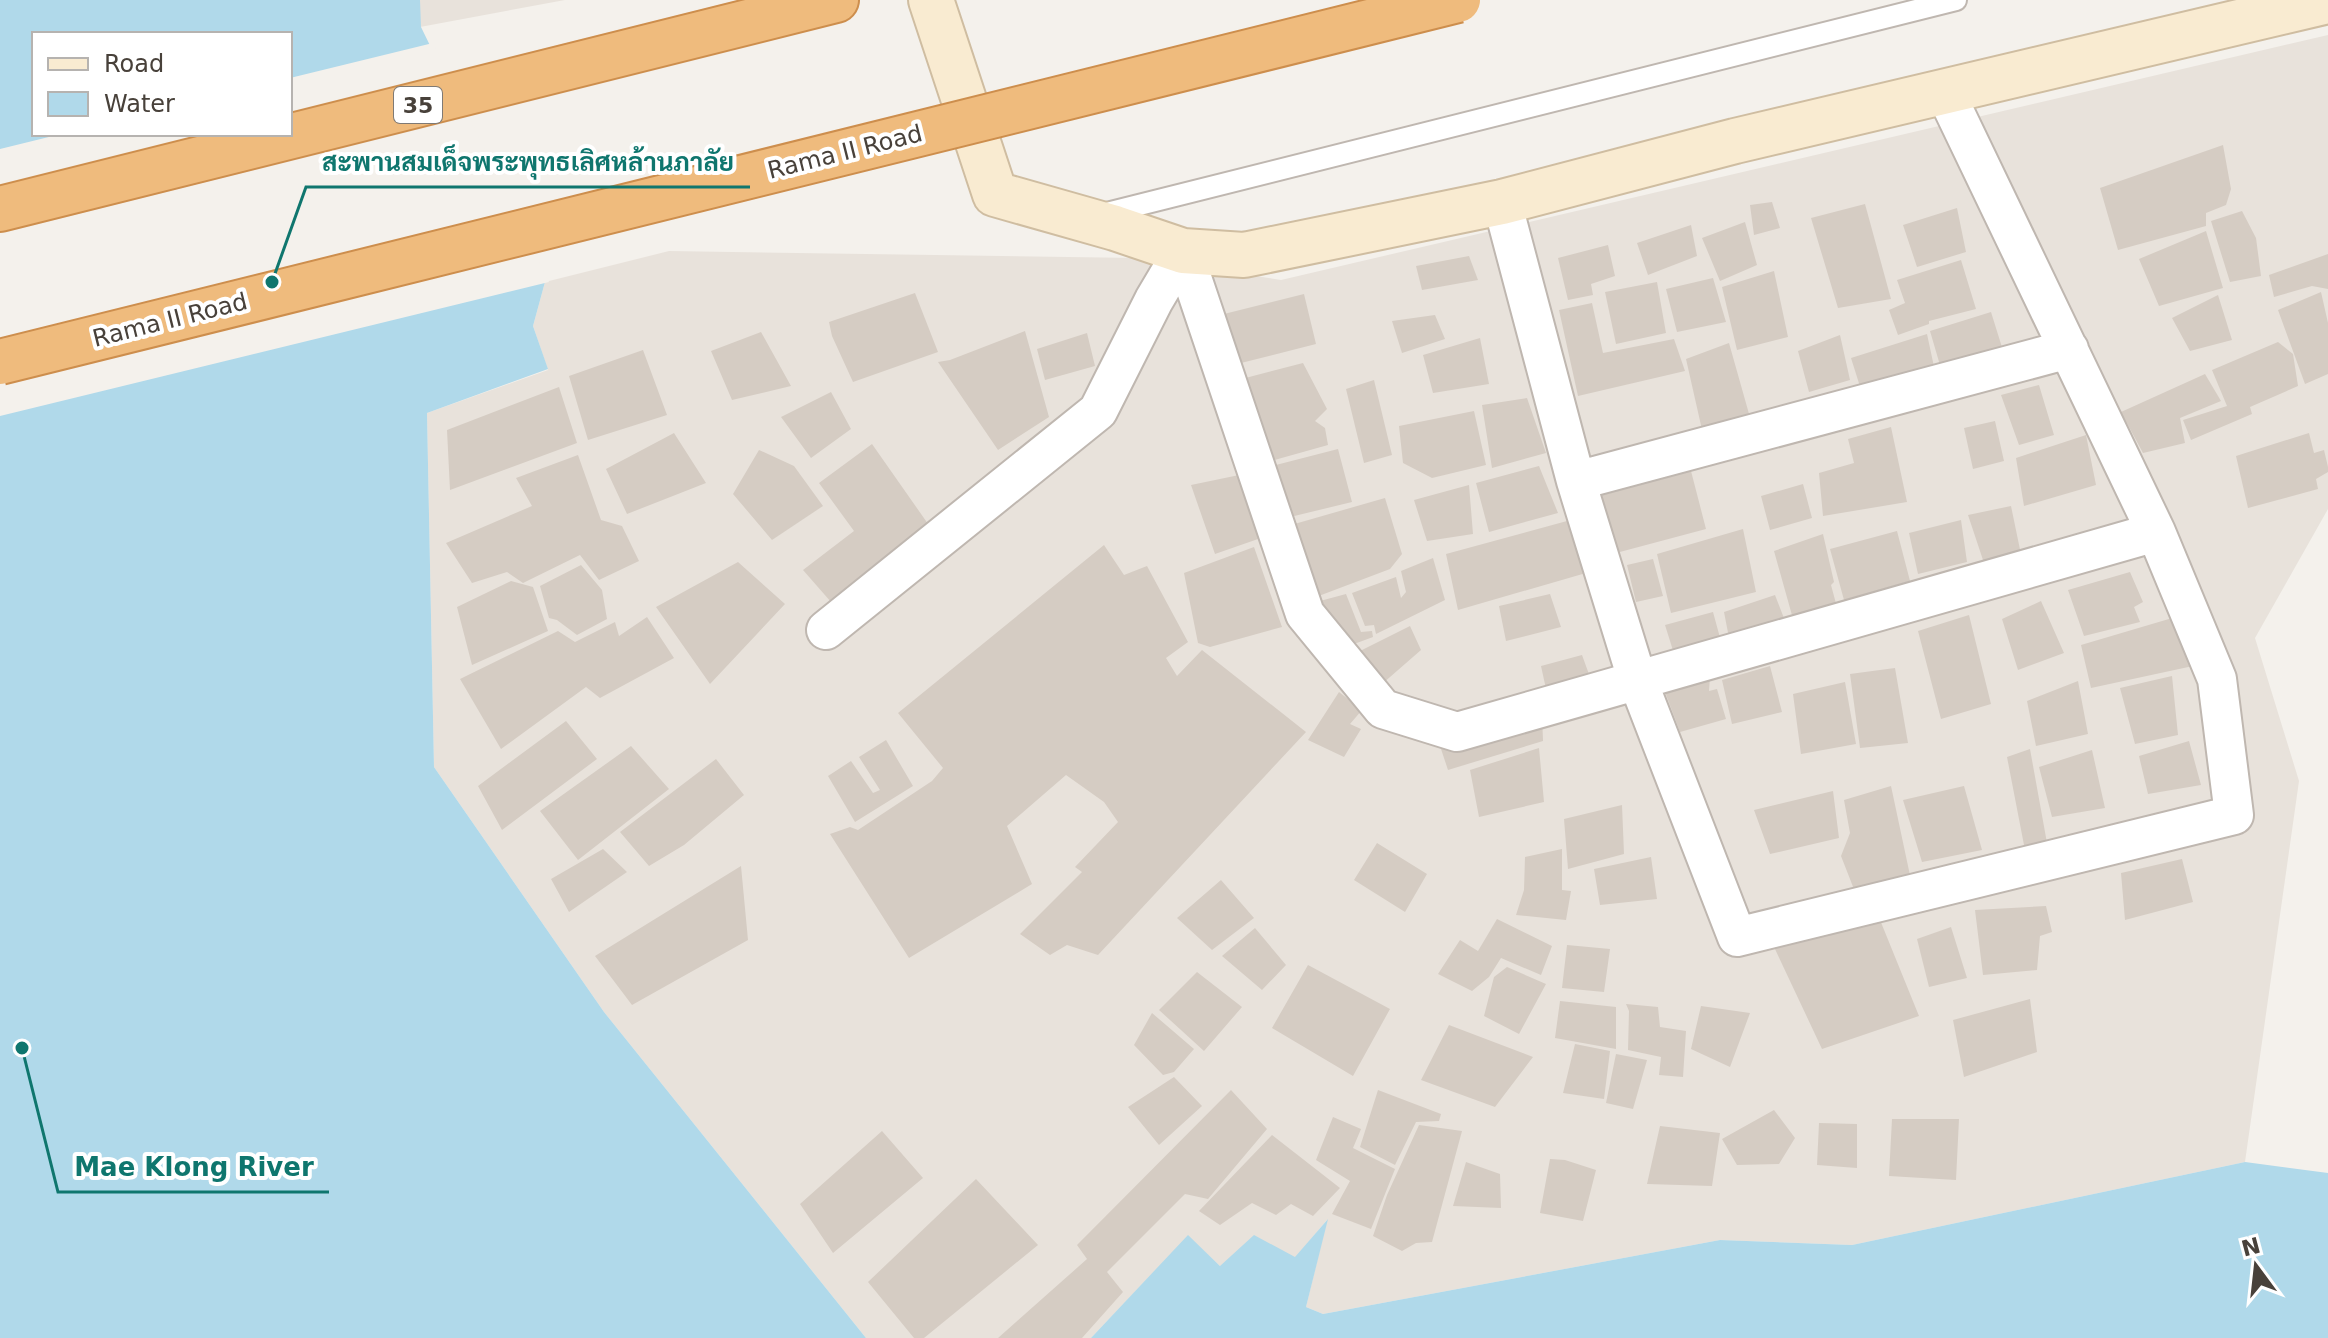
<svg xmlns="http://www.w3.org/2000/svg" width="2328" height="1338" font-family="'DejaVu Sans',Sarabun,sans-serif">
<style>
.residential{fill:#e8e2db}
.water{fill:#b0d9ea;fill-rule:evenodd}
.pier{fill:#f4f1ec}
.building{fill:#d5ccc3}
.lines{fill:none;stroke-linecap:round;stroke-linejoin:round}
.lane-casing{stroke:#bfb7b0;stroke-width:24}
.street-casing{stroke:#bfb7b0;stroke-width:42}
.secondary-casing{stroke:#cfbda1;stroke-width:48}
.highway-casing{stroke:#cd8e4d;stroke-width:48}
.lane{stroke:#fff;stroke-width:20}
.street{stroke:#fff;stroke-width:38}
.secondary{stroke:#f9ebd1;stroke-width:44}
.highway{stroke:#efbb7d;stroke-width:44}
.highway-bridge-casing{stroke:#cd8e4d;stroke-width:48;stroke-linecap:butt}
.highway-bridge{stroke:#efbb7d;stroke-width:44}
.labels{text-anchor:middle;stroke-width:8;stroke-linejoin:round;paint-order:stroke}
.shield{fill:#fff;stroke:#7f7a75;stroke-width:2}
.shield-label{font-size:22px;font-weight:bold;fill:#48413a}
.street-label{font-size:24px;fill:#48413a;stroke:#fff}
.leader{fill:none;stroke:#0f766e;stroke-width:3}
.callout-dot{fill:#0f766e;stroke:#fff;stroke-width:3}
.callout-label{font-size:26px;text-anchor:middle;font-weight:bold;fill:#0f766e;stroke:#fff;stroke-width:8;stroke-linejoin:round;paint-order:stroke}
</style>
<rect width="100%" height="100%" fill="#f4f1ec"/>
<path class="residential" d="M420,0H565L420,27Z
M2328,35V509L2255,638L2299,781L2245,1162L1852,1245L1720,1240L1323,1314L1306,1307L1327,1220L1295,1258L1220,1266L1188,1236L1091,1338H866L604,1012L434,767L427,413L548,370L533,326L545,282L669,251L1138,258L1281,280Z"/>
<path class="water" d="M0,0H420L421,27L545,282L533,326L548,369L427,413L434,767L604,1012L866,1338H0ZM34,34H290V134H34Z
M2245,1162L2328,1173V1338H1091L1188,1235L1220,1266L1254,1235L1295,1257L1328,1219L1306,1307L1323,1314L1720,1240L1852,1245Z"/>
<path class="pier" d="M433,43L549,282L0,416V149L61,134H290V78Z"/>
<path class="building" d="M2223,145L2231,189L2226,205L2206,213V226L2118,250L2100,188Z
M1772,202L1780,228L1754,235L1750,205Z
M1865,204L1891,299L1838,308L1811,218Z
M1957,208L1966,252L1917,267L1903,225Z
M2242,211L2256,238L2261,276L2230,282L2211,221Z
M1745,222L1757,265L1720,281L1702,238Z
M1691,225L1697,256L1648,275L1637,243Z
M2206,231L2223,288L2159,306L2139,259Z
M1608,245L1615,276L1591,284L1593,295L1568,300L1558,258Z
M2328,254V289L2312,286L2274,297L2269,275Z
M1469,256L1478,280L1422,290L1416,266Z
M1961,260L1976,309L1929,321V324L1898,335L1889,310L1905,303L1897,280Z
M1774,271L1788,337L1737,350L1722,287Z
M1713,278L1726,322L1677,332L1666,289Z
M1657,282L1666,333L1616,344L1605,292Z
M2321,292L2328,323V374L2305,384L2278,310Z
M915,293L938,352L853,382L832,336L829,322Z
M1304,294L1316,344L1229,366L1216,316Z
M2218,295L2232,340L2190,351L2172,318Z
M1592,303L1603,353L1674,339L1685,371L1578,396L1559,310Z
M1991,312L2005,357L1942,372L1930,331Z
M1435,315L1445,339L1402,353L1392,321Z
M1025,331L1049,417L998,450L938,362L950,360Z
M761,332L791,386L732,400L711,351Z
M1087,333L1095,366L1045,380L1037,349Z
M1927,334L1936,376L1863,396L1851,358Z
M1840,335L1850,380L1809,392L1798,351Z
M1480,338L1489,384L1433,393L1423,355Z
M2278,342L2293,354L2298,386L2250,407L2252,414L2191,440L2183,420L2227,406L2212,370Z
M1729,343L1753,428L1705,443L1686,359Z
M643,350L667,415L588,440L569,376Z
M1303,363L1327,409L1315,421L1325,428L1328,445L1260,464L1234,381Z
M2205,374L2221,401L2180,418L2185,443L2143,453L2121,412Z
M1374,380L1392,455L1364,463L1346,389Z
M2039,385L2054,435L2019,445L2001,395Z
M559,387L577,443L450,490L447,430Z
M831,392L851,429L811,458L781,417Z
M1527,398L1546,453L1492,468L1482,405Z
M1474,411L1486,465L1432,478L1403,463L1399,426Z
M1995,421L2004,461L1973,469L1964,428Z
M1891,427L1907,502L1823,516L1819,473L1854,463L1848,439Z
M674,433L706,483L627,514L606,469Z
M2309,433L2314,453L2324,450L2328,467V472L2316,479L2318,489L2248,508L2236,456Z
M2086,435L2096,485L2024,506L2016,458Z
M872,444L933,531L838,610L803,570L854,531L819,483Z
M1338,449L1352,502L1286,518L1272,466Z
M759,450L794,466L823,506L772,540L733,494Z
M578,455L601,520L622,526L639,561L599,580L580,555L523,583L507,572L472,583L446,543L532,506L516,478Z
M1539,466L1558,513L1489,532L1476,483Z
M1691,471L1706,529L1616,553L1599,496Z
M1244,474L1258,539L1215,554L1191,485Z
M1803,484L1812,518L1770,530L1761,496Z
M1469,485L1473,534L1427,541L1414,500Z
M1385,498L1402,554L1390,569L1316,597L1291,525Z
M2011,506L2023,564L1987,572L1968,515Z
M1961,520L1967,562L1918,574L1909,533Z
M1567,521L1586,558V573L1458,610L1446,554Z
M1743,529L1756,592L1671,613L1657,554Z
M1897,531L1910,581L1844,600L1830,549Z
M1823,534L1834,582L1831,585L1838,611L1795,626L1774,551Z
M1104,545L1124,575L1147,566L1188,642L1166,658L1177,676L1202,650L1306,732L1098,955L1067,945L1050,955L1020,934L1082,872L1075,867L1118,822L1104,802L1066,775L1007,826L1032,884L909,958L830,834L850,827L858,830L932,781L943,768L898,713Z
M1254,547L1282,627L1210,647L1198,643L1184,573Z
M1433,558L1445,600L1376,634L1374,625L1365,626L1352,593L1396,577L1401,598L1406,592L1401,571Z
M1653,559L1663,596L1636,602L1627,565Z
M738,562L785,604L710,684L656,607Z
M581,565L602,590L607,619L577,635L557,620L549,618L540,586Z
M2130,572L2143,602L2134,607L2140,622L2084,636L2068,590Z
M511,581L533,587L548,631L472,665L457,607Z
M1346,594L1361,632L1372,631L1373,637L1346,647L1320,601Z
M1550,594L1561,627L1506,641L1499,606Z
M1775,595L1787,626L1730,643L1724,612Z
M2041,601L2064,653L2018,670L2002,619Z
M1713,612L1722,645L1676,660L1665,625Z
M1969,615L1991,704L1941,719L1918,631Z
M2179,616L2193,666L2091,688L2081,645Z
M647,617L674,658L600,698L586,687L501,749L460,679L558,631L575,642L615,622L619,636Z
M1410,626L1421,650L1382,684L1360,651Z
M1582,655L1594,688L1548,698L1541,666Z
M1770,666L1782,712L1732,724L1722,680Z
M1895,668L1908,743L1860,748L1850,674Z
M2172,676L2178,735L2135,744L2120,688Z
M1710,677L1709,691L1717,689L1726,719L1680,732L1665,692Z
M2078,681L2088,734L2036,746L2027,701Z
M1845,682L1856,744L1801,754L1793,694Z
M1339,692L1362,710L1350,724L1361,729L1344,757L1308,740Z
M1542,714L1543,741L1448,770L1437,737Z
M566,721L597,759L502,830L478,786Z
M886,740L913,786L855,822L828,776L851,761L873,793L880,790L859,757Z
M2189,741L2201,785L2148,794L2139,756Z
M631,746L669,789L578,860L540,811Z
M1539,748L1544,802L1479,817L1470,770Z
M2030,749L2047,843L2024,845L2007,757Z
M2092,750L2105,808L2052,817L2039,767Z
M716,759L744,795L684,845L649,866L620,832Z
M1891,786L1911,880L1857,897L1841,856L1850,833L1844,800Z
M1964,786L1982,850L1922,862L1903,800Z
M1833,791L1839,838L1770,854L1754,810Z
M1622,805L1624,854L1568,869L1564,819Z
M1377,843L1427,874L1405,912L1354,880Z
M603,849L627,872L569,912L551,879Z
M1562,849V890L1571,891L1566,920L1516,915L1524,890L1525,857Z
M1651,857L1657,899L1600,905L1594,869Z
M2182,859L2193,902L2125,920L2121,873Z
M741,866L748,940L632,1005L595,956Z
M1221,880L1254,918L1212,950L1177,918Z
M2046,906L2052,932L2040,936L2037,970L1983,975L1975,910Z
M1878,915L1919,1016L1822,1049L1775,949L1842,919L1846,930Z
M1497,919L1552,946L1541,975L1501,958L1489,977L1472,991L1438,974L1460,940L1478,951Z
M1951,927L1967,978L1929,987L1917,939Z
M1255,928L1286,965L1262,990L1222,956Z
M1567,945L1610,949L1604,992L1562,988Z
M1308,965L1390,1009L1353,1076L1272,1028Z
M1507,967L1546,984L1519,1034L1484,1016L1494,977Z
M1197,972L1242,1007L1204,1051L1159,1010Z
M2030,999L2037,1052L1964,1077L1953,1020Z
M1560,1001L1616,1007V1049L1555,1038Z
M1626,1004L1658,1007L1660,1027L1686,1031L1683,1077L1659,1075L1661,1057L1628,1050L1629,1011Z
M1701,1006L1750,1013L1730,1067L1691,1049Z
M1152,1013L1194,1049L1174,1072L1163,1075L1134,1045Z
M1449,1025L1533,1057L1495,1107L1421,1080Z
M1575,1044L1610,1051L1604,1099L1563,1093Z
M1616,1054L1647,1060L1633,1109L1606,1103Z
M1174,1077L1202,1106L1159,1145L1128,1107Z
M1231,1090L1267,1129L1208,1199L1185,1194L1107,1272L1123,1292L1082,1338H998L1087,1259L1077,1245Z
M1378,1090L1441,1114L1439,1121L1416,1122L1395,1165L1360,1147Z
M1774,1110L1795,1138L1779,1164L1737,1165L1722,1139Z
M1333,1117L1361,1129L1353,1148L1395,1169L1371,1229L1332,1214L1350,1181L1316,1160Z
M1892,1119H1959L1956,1180L1889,1176Z
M1819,1123L1857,1124V1168L1817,1165Z
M1419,1125L1462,1131L1432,1242L1416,1243L1402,1251L1373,1236L1387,1195Z
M1660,1126L1720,1133L1712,1186L1647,1184Z
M882,1131L923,1178L833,1253L800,1204Z
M1272,1135L1340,1188L1313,1216L1291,1204L1276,1215L1252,1203L1220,1225L1199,1211Z
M1550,1159L1565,1160L1596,1170L1583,1221L1540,1213Z
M1466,1162L1500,1174L1501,1208L1453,1206Z
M976,1179L1038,1245L924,1338H914L868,1282Z"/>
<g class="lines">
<g class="lane-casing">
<path id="lane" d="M1099,215L1956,0"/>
</g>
<g class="street-casing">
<path id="street" d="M1502,202L1576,481L1637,679L1737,937L2234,815L2217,679L2156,532L1945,92
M1576,481L2069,349
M826,630L1098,411L1154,300L1183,251L1305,614L1383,709L1457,732L2156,532"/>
</g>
<g class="secondary-casing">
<path id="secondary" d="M931,0L995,194L1115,228L1183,251L1244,255L1502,202L1735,141L2328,1"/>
</g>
<g class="highway-casing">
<path id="highway" d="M0,209L836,0"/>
</g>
<use href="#lane" class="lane"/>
<use href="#street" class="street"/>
<use href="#secondary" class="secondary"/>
<use href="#highway" class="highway"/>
<g class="highway-bridge-casing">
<path id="highway-bridge" d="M0,362L1458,0"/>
</g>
<use href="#highway-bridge" class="highway-bridge"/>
</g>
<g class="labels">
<rect class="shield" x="394" y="87" width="48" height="36" rx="6"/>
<g class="shield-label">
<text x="418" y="113">35</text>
</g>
<g class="street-label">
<text transform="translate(845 152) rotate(-14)" y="8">Rama II Road</text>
<text transform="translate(170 320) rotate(-14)" y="8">Rama II Road</text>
</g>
</g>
<path class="leader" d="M272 282L306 187H750M22 1048L58 1192H329"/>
<g class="callout-dot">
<circle cx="272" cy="282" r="8"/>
<circle cx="22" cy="1048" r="8"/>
</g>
<g class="callout-label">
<text x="528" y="171">สะพานสมเด็จพระพุทธเลิศหล้านภาลัย</text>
<text x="194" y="1176">Mae Klong River</text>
</g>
<rect x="32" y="32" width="260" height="104" fill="#ffffff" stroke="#b6b3b0" stroke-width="2"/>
<rect x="48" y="58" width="40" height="12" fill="#f9ebd1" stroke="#b6b3b0" stroke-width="2"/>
<text x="104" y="72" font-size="24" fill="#48413a">Road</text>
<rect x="48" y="92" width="40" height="24" fill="#b0d9ea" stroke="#b6b3b0" stroke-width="2"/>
<text x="104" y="112" font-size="24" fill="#48413a">Water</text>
<g transform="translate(2256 1266) rotate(345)" stroke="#ffffff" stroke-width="6" paint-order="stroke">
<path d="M0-6L14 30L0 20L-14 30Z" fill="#48413a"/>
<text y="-12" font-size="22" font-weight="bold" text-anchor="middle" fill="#48413a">N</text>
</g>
</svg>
